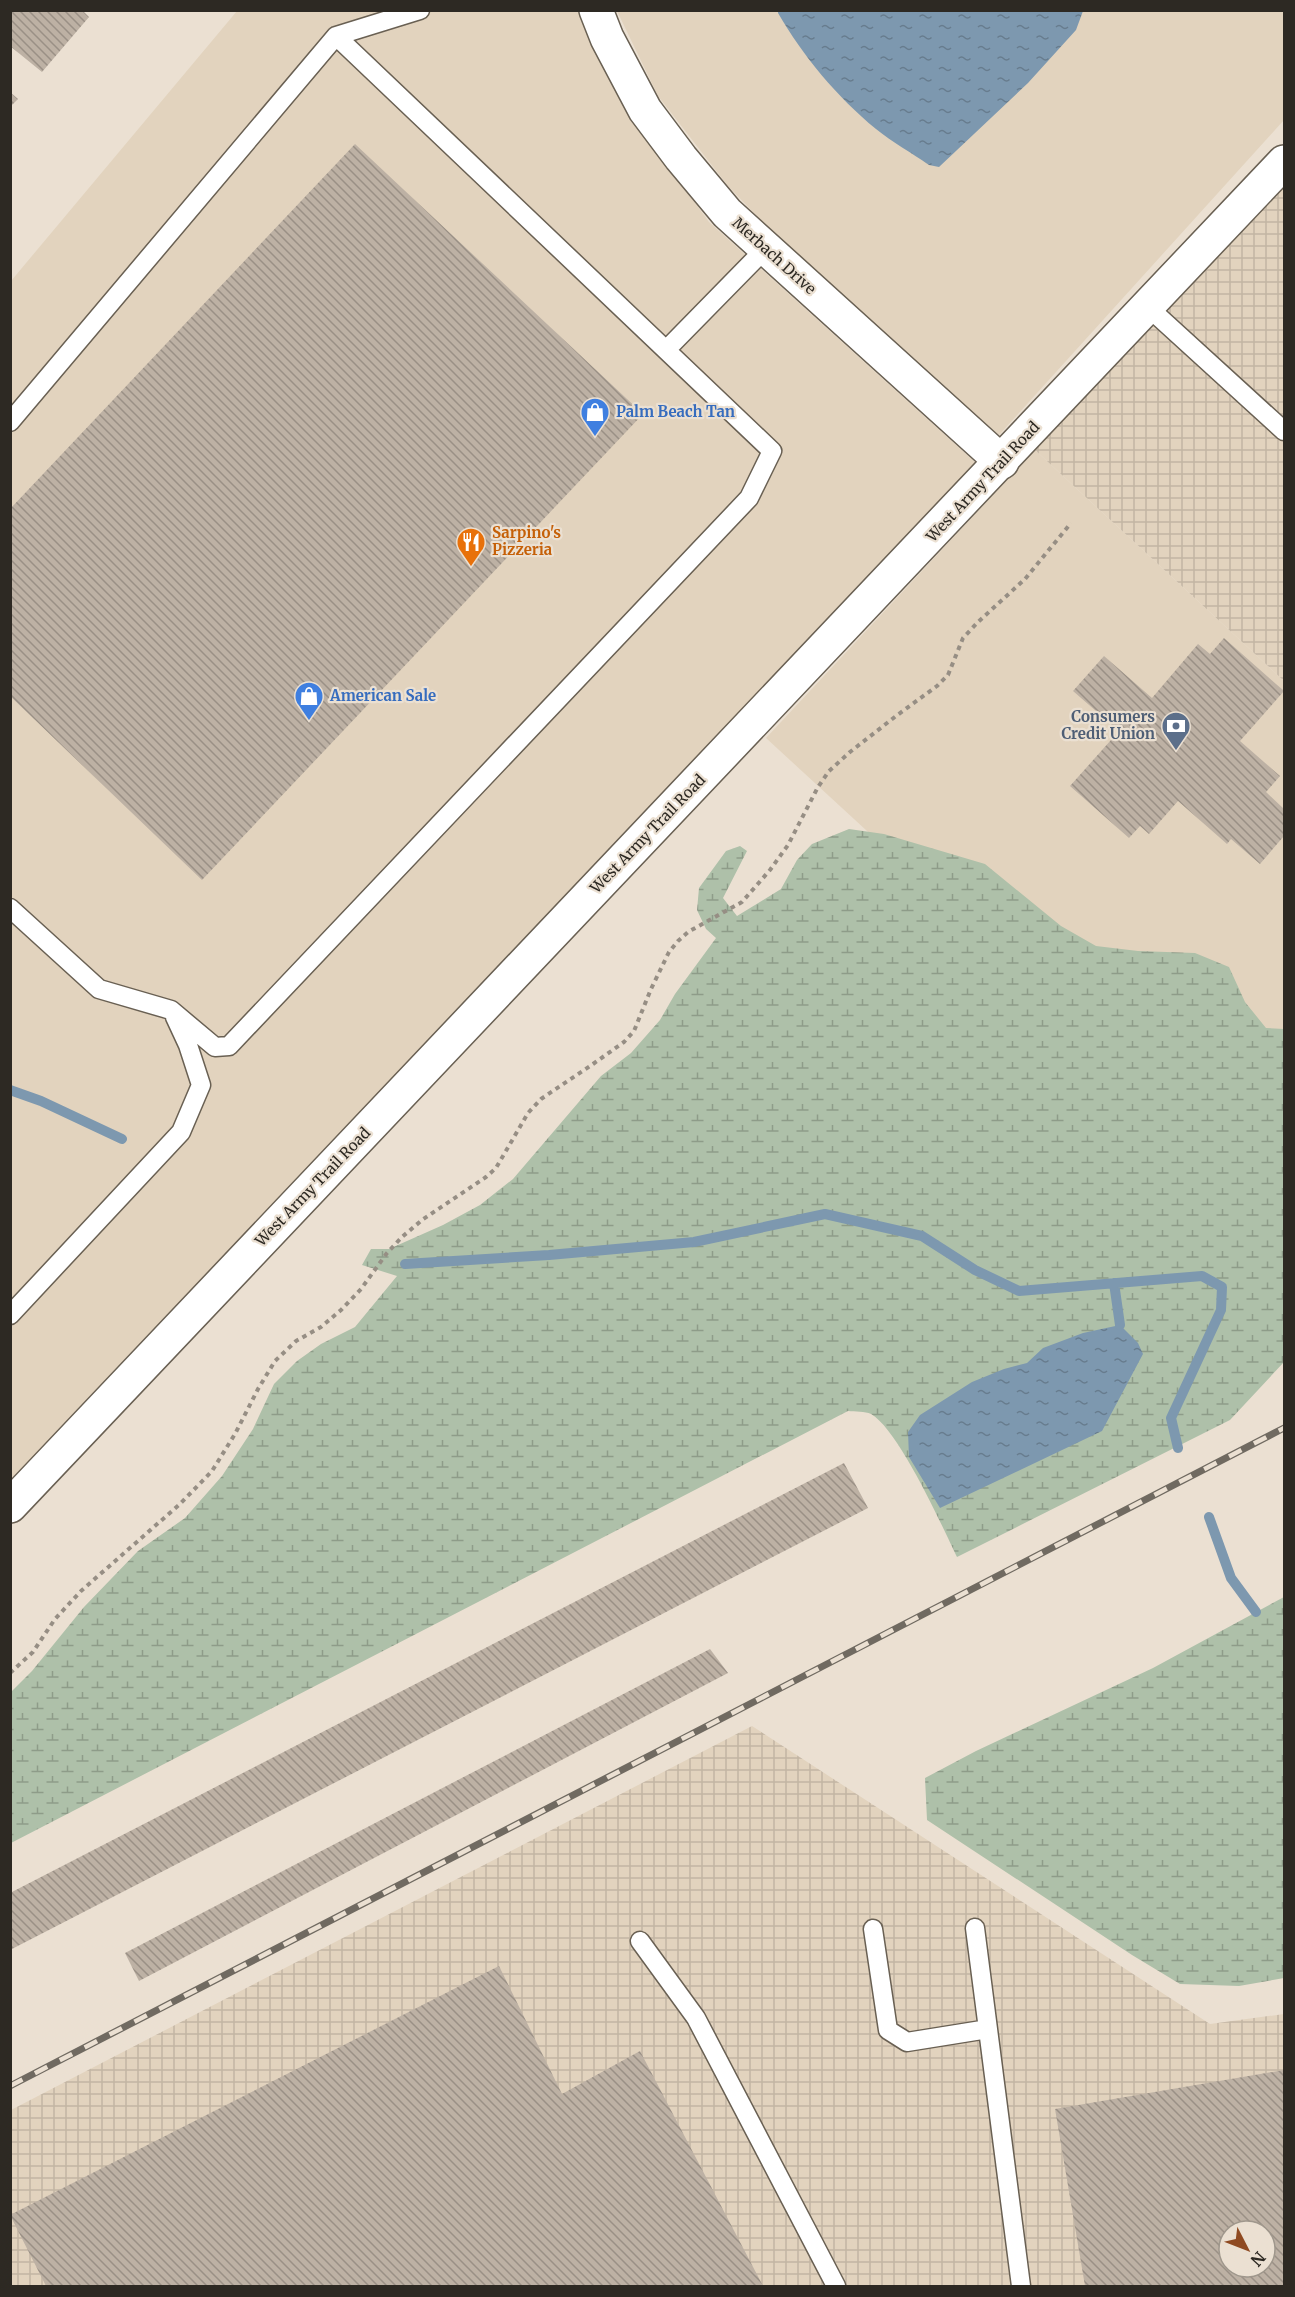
<svg xmlns="http://www.w3.org/2000/svg" width="1295" height="2297" font-family="Merriweather,serif">
<style>
.built{fill:#e2d3be}
.industrial{fill:url(#industrial-grid);fill-rule:evenodd}
.wetland{fill:url(#wetland-marsh)}
.water{fill:url(#water-ripples)}
.lines{fill:none;stroke-linecap:round;stroke-linejoin:round}
.stream{stroke:#7d98af;stroke-width:10}
.building{fill:url(#building-back-hatch);fill-rule:evenodd}
.lane-casing{stroke:#696053;stroke-width:21}
.street-casing{stroke:#696053;stroke-width:36}
.secondary-casing{stroke:#696053;stroke-width:36}
.path{stroke:#968e84;stroke-width:4;stroke-dasharray:4.5 4.5;stroke-linecap:butt}
.lane{stroke:#fff;stroke-width:18}
.street{stroke:#fff;stroke-width:33}
.secondary{stroke:#fff;stroke-width:33}
.rail-casing{stroke:#706a61;stroke-width:7}
.rail{stroke:#ebe0d2;stroke-width:4.5;stroke-dasharray:14;stroke-linecap:butt}
.labels{text-anchor:middle;stroke-width:4.5;stroke-linejoin:round;paint-order:stroke}
.street-label{font-size:15px;fill:#2d2923;stroke:#ebe0d2}
.shop-label{font-size:15px;font-weight:bold;fill:#366cbe;stroke:#ebe0d2;text-anchor:start}
.food-label{font-size:15px;font-weight:bold;fill:#c56008;stroke:#ebe0d2;text-anchor:start}
.service-label{font-size:15px;font-weight:bold;fill:#4e5e75;stroke:#ebe0d2;text-anchor:end}
</style>
<defs>
<pattern id="industrial-grid" width="8" height="8" patternUnits="userSpaceOnUse" patternTransform="scale(1.5)"><rect width="8" height="8" fill="#e2d3be"/><path d="M0 4h8M4 0v8" fill="none" stroke="#c2b5a3"/></pattern>
<pattern id="wetland-marsh" width="20" height="14" patternUnits="userSpaceOnUse" patternTransform="scale(1.5)"><rect width="20" height="14" fill="#aec0a9"/><path d="M1 5h8M5 5V1M11 12h8M15 12V8" fill="none" stroke="#8e9c89"/></pattern>
<pattern id="water-ripples" width="26" height="14" patternUnits="userSpaceOnUse" patternTransform="scale(1.5)"><rect width="26" height="14" fill="#7d98af"/><path d="M2 4q2-2 4 0t4 0M15 11q2-2 4 0t4 0" fill="none" stroke="#677c8e"/></pattern>
<pattern id="building-back-hatch" width="6" height="6" patternUnits="userSpaceOnUse" patternTransform="scale(1.5)"><rect width="6" height="6" fill="#bdb1a4"/><path d="M-1 5l2 2M0 0l6 6M5-1l2 2" fill="none" stroke="#9a9085"/></pattern>
</defs>
<rect width="100%" height="100%" fill="#ebe0d2"/>
<path class="built" d="M237,11H581L625,107L709,222L977,464L11,1487V281Z
M617,11H1284V120L999,435L777,237L728,186L658,96Z
M1035,450L1284,681V1215L766,738Z"/>
<path class="industrial" d="M1284,184V681L1035,450Z
M752,1726L1210,2024L1284,2014V2286H11V2110ZM1229,2231H1265V2267H1229Z"/>
<path class="wetland" d="M849,829L884,834L985,864L1061,926L1096,946L1138,951L1195,953L1229,967L1245,1002L1266,1028L1284,1029V1362L1230,1420L957,1557C942,1526 899,1430 871,1414C865,1411 855,1412 848,1411L11,1843V1692L32,1671L84,1607L138,1551L185,1518L222,1476L253,1429L274,1384L297,1361L321,1344L355,1327L397,1276L362,1265L371,1249H389L443,1225L480,1205L513,1179L601,1076L631,1053L660,1020L675,994L716,938L706,929L697,910L699,888L726,851L740,846L747,851L723,898L737,916L781,889L797,860L812,844Z
M1284,1597V1978L1239,1986L1180,1984L1132,1955L927,1820L925,1778L976,1751L1153,1668Z"/>
<path class="water" d="M778,11V10L1083,11L1076,30L1028,83L939,167L929,165C912,153 892,142 876,129C837,97 803,56 778,13Z
M1120,1325L1138,1343L1143,1354L1102,1431L940,1508L909,1457L908,1432L920,1415L972,1382L1004,1369L1027,1363L1043,1348L1083,1333Z"/>
<g class="lines">
<path class="stream" d="M10,1090L41,1101L122,1139
M405,1264L549,1255L694,1242L825,1214L922,1236L975,1270L1019,1291L1202,1276L1222,1287L1221,1310L1171,1418L1178,1448
M1114,1283L1120,1325
M1209,1517L1231,1578L1256,1612"/>
</g>
<path class="building" d="M10,10H82L89,17L42,72L10,46Z
M10,92L18,99L10,107Z
M355,144L643,414L202,880L10,696V509Z
M1224,638L1284,691L1240,741L1280,776L1266,792L1284,809V836L1260,864L1231,839L1227,844L1178,801L1149,834L1140,826L1129,838L1070,786L1119,731L1073,691L1104,656L1152,698L1198,644L1210,654Z
M844,1463L868,1508L10,1950V1893Z
M710,1649L728,1673L139,1981L125,1953Z
M499,1966L562,2094L640,2051L763,2286H46L10,2215Z
M1284,2070V2286H1085L1055,2109ZM1229,2231H1265V2267H1229Z"/>
<g class="lines">
<g class="lane-casing">
<path id="lane" d="M1148,307L1284,431
M667,349L766,248
M10,422L336,36L420,10
M10,908L99,989L171,1010L215,1047L229,1046L749,498L772,451L336,36
M10,1315L181,1132L201,1085L188,1045L175,1017
M975,1928L1021,2286
M873,1929L888,2030L907,2042L988,2029
M640,1941L696,2018L836,2286"/>
</g>
<g class="street-casing">
<path id="street" d="M596,10L607,38L645,110L681,158L727,213L1002,462"/>
</g>
<g class="secondary-casing">
<path id="secondary" d="M10,1506L1284,162"/>
</g>
<path class="path" d="M10,1673L33,1652L55,1619L81,1591L180,1504L212,1471L235,1434L258,1389L275,1361L296,1341L321,1327L341,1310L361,1289L387,1253L402,1237L422,1220L486,1177L496,1168L528,1113L541,1099L593,1064L624,1042L634,1031L651,989L669,952L678,941L688,932L742,902L770,870L788,845L818,787L829,771L850,752L896,716L937,686L948,675L963,638L978,622L1025,579L1071,523"/>
<use href="#lane" class="lane"/>
<use href="#street" class="street"/>
<use href="#secondary" class="secondary"/>
<g class="rail-casing">
<path id="rail" d="M10,2086L1284,1428"/>
</g>
<use href="#rail" class="rail"/>
</g>
<defs>
<g id="shop-pin" transform="scale(1.5)"><path d="M0 17L-7.5 6A9.5 9.5 0 1 1 7.5 6Z" fill="#3f7fe0" stroke="#ebe0d2"/><path d="M-5-2.5h2.3a2.7 3.5 0 0 1 5.4 0H5L5.5 6h-11ZM-1.5-2.5h3a1.5 2.3 0 0 0-3 0Z" fill="#fff"/></g>
<g id="restaurant-pin" transform="scale(1.5)"><path d="M0 17L-7.5 6A9.5 9.5 0 1 1 7.5 6Z" fill="#e8710a" stroke="#ebe0d2"/><path d="M-5-6h1v4h1v-4h1v4h1v-4h1v5L-1.5 .5V6h-2V.5L-5-1ZM5-6V6H3V1.5H1.5Q1.5-4 5-6Z" fill="#fff"/></g>
<g id="bank-pin" transform="scale(1.5)"><path d="M0 17L-7.5 6A9.5 9.5 0 1 1 7.5 6Z" fill="#5c6f8a" stroke="#ebe0d2"/><path d="M-6-4H6V4H-6ZM0-2.3a2.3 2.3 0 1 0 0 4.6a2.3 2.3 0 1 0 0-4.6Z" fill="#fff"/></g>
</defs>
<g fill-rule="evenodd">
<use href="#shop-pin" x="595" y="412"/>
<use href="#restaurant-pin" x="471" y="542"/>
<use href="#shop-pin" x="309" y="696"/>
<use href="#bank-pin" x="1176" y="726"/>
</g>
<g class="labels">
<g class="street-label">
<text transform="translate(774 256) rotate(42)" y="5">Merbach Drive</text>
<text transform="translate(983 482) rotate(-47)" y="5">West Army Trail Road</text>
<text transform="translate(648 834) rotate(-46)" y="5">West Army Trail Road</text>
<text transform="translate(313 1187) rotate(-46)" y="5">West Army Trail Road</text>
</g>
<g class="shop-label">
<text x="616" y="417">Palm Beach Tan</text>
<text x="330" y="701">American Sale</text>
</g>
<g class="food-label">
<text x="492" y="538">Sarpino's<tspan x="492" dy="17">Pizzeria</tspan></text>
</g>
<g class="service-label">
<text x="1155" y="722">Consumers<tspan x="1155" dy="17">Credit Union</tspan></text>
</g>
</g>
<rect width="1295" height="2297" fill="none" stroke="#2d2923" stroke-width="24"/>
<g transform="translate(1247 2249) rotate(132)"><circle r="28" fill="#ebe0d2" stroke="#9f978c" stroke-width="1.5"/>
<path d="M0-4.5L10 22L0 15L-10 22Z" fill="#8f4a21"/>
<text y="-9" font-size="16" font-weight="bold" text-anchor="middle" fill="#2d2923">N</text>
</g>
</svg>
